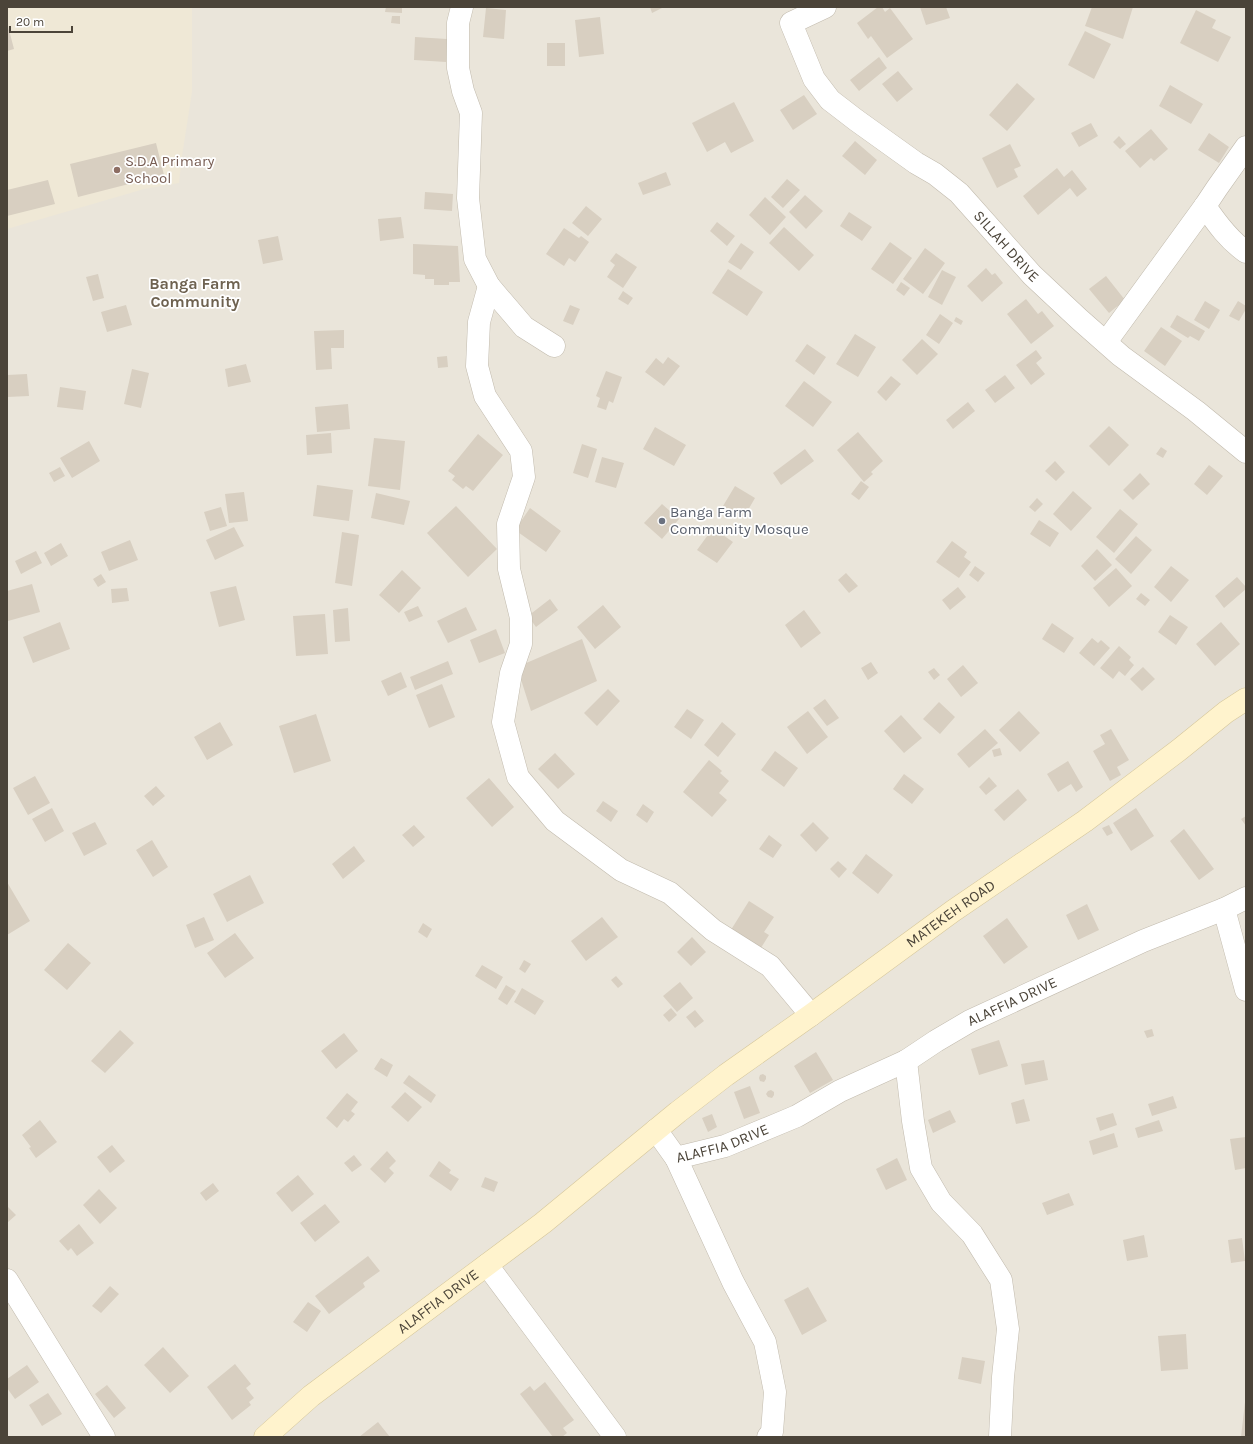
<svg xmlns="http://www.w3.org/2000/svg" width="1253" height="1444" font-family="Karla,sans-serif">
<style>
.residential{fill:#eae5da}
.education{fill:#efe8d6}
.building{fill:#d8cfc1}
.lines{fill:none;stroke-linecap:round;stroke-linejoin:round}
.street-casing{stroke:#c2bbae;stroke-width:23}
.secondary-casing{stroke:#d6c79b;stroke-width:23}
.street{stroke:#fff;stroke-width:22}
.secondary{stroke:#fff3cd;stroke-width:22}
.education-dot{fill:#8d6e63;stroke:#fff;stroke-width:1.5}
.worship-dot{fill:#6b7280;stroke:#fff;stroke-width:1.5}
.labels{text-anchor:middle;stroke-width:3.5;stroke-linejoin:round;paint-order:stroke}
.education-label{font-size:15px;fill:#785e54;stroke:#fff;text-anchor:start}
.street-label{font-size:15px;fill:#4b4439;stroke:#fff}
.worship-label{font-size:15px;fill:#5b616d;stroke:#fff;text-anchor:start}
.neighbourhood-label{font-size:16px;font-weight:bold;fill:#6e6250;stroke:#fff}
</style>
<rect width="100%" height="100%" fill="#f6f3ec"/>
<path class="residential" d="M7,7H1246V1437H7Z"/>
<path class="education" d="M7,7H192V92L182,156L179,183L144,189L7,229Z"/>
<path class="building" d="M386,7H402V13L385,12Z
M650,7H664L652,13Z
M878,7H882L885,12L890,8L913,39L887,58L871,36L868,39L857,23Z
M920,7H946L950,18L926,25Z
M1092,7H1133L1123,39L1085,26Z
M486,8L506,10L504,39L483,37Z
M1196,10L1216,20L1212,28L1231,37L1218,62L1180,43Z
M392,16H400V24L391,23Z
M600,17L604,54L579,57L575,20Z
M7,26H8L14,49L7,51Z
M1085,31L1111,44L1094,79L1068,65Z
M415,37L447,39L446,62L414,60Z
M547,43H565V66H547Z
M879,57L887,68L859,91L850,80Z
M898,71L913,89L897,102L882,84Z
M1017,83L1035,99L1007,131L989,115Z
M1170,85L1203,104L1191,124L1159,106Z
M804,95L817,114L793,130L780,110Z
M734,102L754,141L731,153L725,142L707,152L692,123Z
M1091,123L1098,136L1079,147L1071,133Z
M1151,129L1168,149L1154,161L1151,158L1140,168L1125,151Z
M1209,133L1229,147L1219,163L1198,150Z
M1119,136L1126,144L1120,149L1113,142Z
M855,141L877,160L865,175L842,156Z
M156,143L164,175L78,197L70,164Z
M1010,144L1021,166L1014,169L1018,177L997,188L982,158Z
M1057,168L1064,177L1072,170L1087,189L1077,197L1070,188L1038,215L1023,196Z
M666,172L671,185L643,195L638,183Z
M787,179L800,190L783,208L771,197Z
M48,180L55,204L7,216V190Z
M425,192L453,194L452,211L424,209Z
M805,195L823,211L806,229L789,212Z
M765,197L786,217L770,235L749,215Z
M586,206L602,219L588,236L572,223Z
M849,212L872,227L862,241L840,226Z
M401,217L404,238L380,241L378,219Z
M717,222L735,236L727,246L710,231Z
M784,227L814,255L799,271L769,243Z
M564,228L579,238L581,236L589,242L575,262L569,258L564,266L546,254Z
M278,236L283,260L263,264L258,240Z
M890,242L912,258L893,284L871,269Z
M741,243L754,252L741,270L728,262Z
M413,244L458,246L460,282H449V285H434V279H425V275L413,274Z
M925,248L945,263L923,294L903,279Z
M616,253L637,267L623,288L607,277L615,265L610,261Z
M986,268L992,275L995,273L1003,283L982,302L967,286Z
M728,269L763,292L747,316L712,293Z
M942,270L956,277L942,305L928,297Z
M98,274L104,298L93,301L86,277Z
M1106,276L1125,300L1109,313L1089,289Z
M901,282L910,288L904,296L896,290Z
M623,291L633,298L628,305L618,299Z
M1026,299L1038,314L1042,311L1054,326L1031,344L1007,314Z
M1205,301L1220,310L1209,329L1194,320Z
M1238,301L1246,306V309L1239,321L1229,316Z
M126,305L132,325L107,332L101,312Z
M570,305L580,309L573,325L563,321Z
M940,314L953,323L939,344L926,335Z
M1177,315L1205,331L1199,341L1190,336L1188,338L1170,327Z
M956,317L963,321L961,325L954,321Z
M1161,327L1182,341L1165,366L1144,351Z
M344,330V348H331L332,369L316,370L314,331Z
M855,334L876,347L858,377L836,364Z
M922,339L938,354L917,375L902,360Z
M807,344L826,357L814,375L795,361Z
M1036,350L1042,358L1036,363L1045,374L1031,385L1016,365Z
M447,356L448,367L438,368L437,357Z
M668,357L680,366L664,386L645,372L656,358L663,364Z
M246,364L251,382L228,387L225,369Z
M132,369L149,373L141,408L124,404Z
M606,371L622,377L613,403L609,401L606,410L597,407L600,398L596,396Z
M27,374L29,396L7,397V375Z
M1005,375L1015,388L995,403L985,390Z
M891,376L901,384L886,401L877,392Z
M804,381L832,402L813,427L785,406Z
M60,387L86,391L83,410L57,407Z
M968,402L975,411L953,429L946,420Z
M348,404L350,429L317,432L315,407Z
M1109,426L1129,445L1109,466L1089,446Z
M655,427L686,445L674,466L643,449Z
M858,432L883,461L871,472L873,474L864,482L837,450Z
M331,433L332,453L307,455L306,435Z
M478,434L503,455L473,491L466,486L463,489L452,480L455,476L448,471Z
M374,438L405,441L400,490L368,486Z
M89,441L100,461L72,478L60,458Z
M582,444L597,449L588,478L573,473Z
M1161,447L1167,451L1163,458L1156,454Z
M805,449L814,461L781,485L773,473Z
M602,457L624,463L616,488L595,482Z
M1055,461L1065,472L1056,481L1045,471Z
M1209,465L1223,476L1207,495L1194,484Z
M60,467L65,476L54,482L49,473Z
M1140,473L1150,484L1133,500L1123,490Z
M861,481L869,487L859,500L851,494Z
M317,485L353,490L349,521L313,516Z
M735,486L755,498L744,517L723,506Z
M1073,491L1092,508L1071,531L1053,514Z
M244,492L248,521L229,523L225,494Z
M376,493L410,501L404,525L371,518Z
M1037,498L1043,504L1035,512L1029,507Z
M662,504L679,519L662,539L644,523Z
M456,506L497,549L468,577L427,533Z
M221,507L227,526L210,531L204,512Z
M530,508L561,531L546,552L515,530Z
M1120,509L1138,524L1114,553L1096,537Z
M1039,520L1059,533L1050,547L1030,534Z
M234,527L244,546L215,560L206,540Z
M713,528L733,542L717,563L697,550Z
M342,532L359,535L352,586L335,583Z
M1136,536L1152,550L1131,574L1115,559Z
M130,540L138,560L109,571L101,552Z
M952,541L967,552L964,557L971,562L959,578L936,562Z
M61,543L68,556L51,566L44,553Z
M1097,549L1112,565L1095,581L1081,566Z
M36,551L42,563L21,574L15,561Z
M975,566L985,573L978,582L969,575Z
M1171,566L1189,580L1171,602L1154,587Z
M1116,568L1132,586L1109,607L1093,588Z
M402,570L421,588L399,613L379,595Z
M846,573L858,586L849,593L838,580Z
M101,574L106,582L98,587L93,579Z
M1237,577L1246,587V589L1224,608L1215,596Z
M32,584L40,612L8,621L7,591Z
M236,586L245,620L219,627L210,592Z
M958,587L966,597L950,610L942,600Z
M127,588L129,601L112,603L111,589Z
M1141,593L1150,600L1145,606L1136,599Z
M550,599L558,610L536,627L528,616Z
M603,605L621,627L595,649L577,627Z
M418,606L423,616L409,622L404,612Z
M466,607L477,630L448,643L437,621Z
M348,608L350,641L335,642L333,610Z
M804,610L821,633L801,648L785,625Z
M325,614L328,654L296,656L293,616Z
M1170,615L1188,627L1176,645L1158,632Z
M60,622L70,649L33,663L23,637Z
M1221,622L1240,644L1215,666L1196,644Z
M1052,623L1074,638L1064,653L1042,639Z
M496,629L505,653L479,663L470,640Z
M1092,638L1098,643L1101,640L1110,648L1094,666L1079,653Z
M582,639L597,681L531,711L517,667Z
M1119,646L1131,657L1129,660L1134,665L1125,676L1119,671L1113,679L1100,668Z
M448,661L453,674L415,690L410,677Z
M871,662L878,673L868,680L861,668Z
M963,665L978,683L961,697L947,679Z
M1143,667L1155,679L1142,691L1130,679Z
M934,668L940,675L934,680L928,672Z
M401,672L407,687L388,696L381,681Z
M442,684L455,717L429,728L416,695Z
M608,689L620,701L597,726L584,713Z
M825,699L839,718L827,726L813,708Z
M939,702L955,717L940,734L923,719Z
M687,709L704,720L691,739L674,727Z
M808,711L828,737L807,754L787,727Z
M1019,711L1040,733L1020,752L999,730Z
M316,714L331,761L294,773L279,726Z
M901,715L922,738L904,753L884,731Z
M220,722L233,745L207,760L194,737Z
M722,722L736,734L718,757L704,745Z
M985,729L998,743L969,768L957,754Z
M1111,729L1129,760L1117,767L1121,775L1110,781L1093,751L1105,744L1100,735Z
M1000,748L1002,755L994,757L992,750Z
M775,751L798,768L784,787L761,770Z
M555,753L575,774L558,789L538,769Z
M709,760L722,771L720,773L729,781L719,793L727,800L712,817L683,792Z
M1068,761L1083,787L1076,792L1071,784L1058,792L1047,774Z
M904,774L924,789L912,804L893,789Z
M35,776L50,803L28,815L13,788Z
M989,777L997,786L986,795L979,787Z
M489,778L514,807L492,827L466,798Z
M156,786L165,796L153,806L144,796Z
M1018,789L1027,800L1004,821L994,810Z
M603,801L618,811L611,822L596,811Z
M643,804L654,812L647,823L636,815Z
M52,808L64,831L45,842L32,819Z
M1136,808L1154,836L1131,851L1113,823Z
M1246,816V826L1241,819Z
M95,822L107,844L84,856L72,833Z
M813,822L829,838L816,852L800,835Z
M414,825L425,837L413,847L402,835Z
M1109,825L1113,833L1107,836L1102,828Z
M1184,829L1214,869L1199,880L1170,841Z
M769,835L782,845L773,858L759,849Z
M152,840L168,867L153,877L136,850Z
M354,846L365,861L343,879L332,864Z
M866,854L893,875L878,894L852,873Z
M838,861L847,869L839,878L830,869Z
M250,875L264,903L227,922L213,894Z
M7,882L30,921L7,935Z
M749,901L774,917L764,932L769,935L759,951L729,933Z
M1087,904L1099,930L1078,940L1066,915Z
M204,917L214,940L195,948L186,925Z
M602,917L618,937L586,961L571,941Z
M1007,918L1028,947L1004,964L983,936Z
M423,923L432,929L427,938L418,932Z
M235,933L254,958L225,978L207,953Z
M692,937L706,952L691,966L677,952Z
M68,943L91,963L67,990L44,970Z
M524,960L531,964L525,973L519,969Z
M482,965L503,977L496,989L475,976Z
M616,976L623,984L618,988L611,980Z
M680,982L693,998L677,1012L663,996Z
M506,985L516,991L507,1005L498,999Z
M522,988L544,1001L535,1015L514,1002Z
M671,1008L677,1015L669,1022L663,1015Z
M695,1010L704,1021L695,1028L686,1017Z
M1152,1029L1154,1036L1147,1038L1144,1031Z
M120,1030L134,1043L105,1073L91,1061Z
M344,1033L358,1051L336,1069L321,1051Z
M999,1040L1008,1066L979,1075L971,1049Z
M816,1052L833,1080L810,1093L794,1066Z
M381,1058L393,1065L387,1077L374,1069Z
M1044,1060L1048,1080L1025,1085L1021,1064Z
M763,1074L766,1076V1079L764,1082L760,1081L759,1078L760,1075Z
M409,1075L436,1095L431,1103L403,1083Z
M750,1086L760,1113L744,1119L734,1092Z
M771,1090L774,1092V1095L772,1098L768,1097L766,1094L768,1091Z
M405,1092L422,1107L408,1122L391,1107Z
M347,1093L358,1102L351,1111L355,1114L348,1122L344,1119L337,1128L326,1118Z
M1173,1096L1177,1108L1152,1116L1148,1104Z
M1024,1099L1030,1121L1016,1124L1011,1103Z
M950,1110L956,1122L933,1133L928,1120Z
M1113,1113L1117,1125L1100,1131L1096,1118Z
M712,1114L717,1127L708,1132L702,1118Z
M40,1120L57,1142L36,1158L29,1148L31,1147L22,1135Z
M1159,1120L1163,1131L1138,1138L1135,1128Z
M1114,1133L1118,1147L1093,1155L1089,1141Z
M1246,1137V1168L1235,1170L1230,1139Z
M112,1145L125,1161L110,1173L97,1157Z
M387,1151L396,1161L389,1168L394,1173L385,1183L370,1169Z
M354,1155L362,1165L352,1172L344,1163Z
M897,1158L907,1180L886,1190L876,1169Z
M439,1161L451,1170L449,1173L459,1179L451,1191L429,1176Z
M298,1175L314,1194L292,1212L276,1193Z
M485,1177L498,1182L494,1192L481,1187Z
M213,1183L219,1191L206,1201L200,1193Z
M99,1189L117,1208L100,1224L83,1205Z
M1069,1193L1074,1205L1047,1215L1042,1203Z
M325,1204L340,1222L315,1242L300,1223Z
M7,1207H8L16,1215L7,1223Z
M79,1224L94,1243L77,1256L71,1248L68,1251L59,1241Z
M1144,1235L1148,1257L1127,1261L1123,1240Z
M1242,1238L1245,1261L1231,1263L1228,1240Z
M368,1256L380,1271L363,1283L365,1287L329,1314L315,1296Z
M110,1286L119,1294L101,1313L92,1306Z
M808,1287L827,1321L802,1335L784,1300Z
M308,1302L321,1311L307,1332L293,1322Z
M1186,1334L1188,1369L1161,1371L1158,1336Z
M163,1347L189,1376L170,1393L144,1365Z
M962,1357L985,1361L981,1384L958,1379Z
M235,1364L251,1384L246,1388L254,1398L249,1402L251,1405L232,1420L207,1387Z
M27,1365L39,1382L15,1399L7,1388V1379Z
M545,1382L574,1420L563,1428L567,1433L562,1437H553L520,1394L530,1386L534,1391Z
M107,1385L126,1408L114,1418L95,1394Z
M48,1393L62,1414L42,1426L29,1405Z
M1245,1402H1246V1437H1241Z
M378,1422L390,1437H359Z"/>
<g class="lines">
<g class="street-casing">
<g id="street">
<path d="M462,7L458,23V68L463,91L471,113L468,198L475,259L489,286L524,327L554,346"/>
<path id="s1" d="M825,7L791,23L814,79L830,100L856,120L916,163L935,174L959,193L1032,275L1079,319L1121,356L1196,411L1246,452"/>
<path d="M1205,206C1217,224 1229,240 1246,252"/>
<path d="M489,286L479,322L477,366L485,396L521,451L524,477L508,524L509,569L521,618V644L511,673L503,722L518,777L555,821L621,870L670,893L713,930L770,966L811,1015"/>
<path d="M1106,342L1205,206L1217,188L1246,147"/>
<path d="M1224,909L1246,990"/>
<path d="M906,1061L913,1121L921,1168L941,1202L972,1234L1001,1280L1008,1329L1003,1377L1000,1437"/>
<path id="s2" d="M656,1130L676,1158L725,1146L797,1116L840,1091L906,1061L936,1041L970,1021L1143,941L1224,909L1246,898"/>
<path d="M676,1158L733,1282L765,1342L775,1392L772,1432L768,1437"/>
<path d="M487,1265L615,1437"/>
<path d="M7,1280L104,1437"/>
</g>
</g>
<g class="secondary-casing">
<g id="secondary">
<path id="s3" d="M265,1437L311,1396L543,1223L678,1112L726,1075L811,1015L953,911L1085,821L1179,750L1226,712L1246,699"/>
</g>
</g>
<use href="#street" class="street"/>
<use href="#secondary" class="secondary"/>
</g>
<circle class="education-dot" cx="117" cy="170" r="4"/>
<circle class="worship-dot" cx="662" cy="521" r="4"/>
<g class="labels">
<g class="education-label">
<text x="125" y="166">S.D.A Primary<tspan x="125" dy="17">School</tspan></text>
</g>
<g class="street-label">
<text dy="5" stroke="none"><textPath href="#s1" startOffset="355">SILLAH DRIVE</textPath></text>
<text dy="5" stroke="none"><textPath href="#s3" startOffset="863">MATEKEH ROAD</textPath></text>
<text dy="5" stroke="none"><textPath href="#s2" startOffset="407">ALAFFIA DRIVE</textPath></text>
<text dy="5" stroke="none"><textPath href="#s2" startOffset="83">ALAFFIA DRIVE</textPath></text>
<text dy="5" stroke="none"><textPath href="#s3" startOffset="220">ALAFFIA DRIVE</textPath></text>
</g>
<g class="worship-label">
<text x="670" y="517">Banga Farm<tspan x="670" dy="17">Community Mosque</tspan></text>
</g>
<g class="neighbourhood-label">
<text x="195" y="289">Banga Farm<tspan x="195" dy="18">Community</tspan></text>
</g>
</g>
<rect width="1253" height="1444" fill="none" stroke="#4b4439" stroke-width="16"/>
<path d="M10 26v6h62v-6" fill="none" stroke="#4b4439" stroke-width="2"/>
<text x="16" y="26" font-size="12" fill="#4b4439" stroke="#ffffff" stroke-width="3" paint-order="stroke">20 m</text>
</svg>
